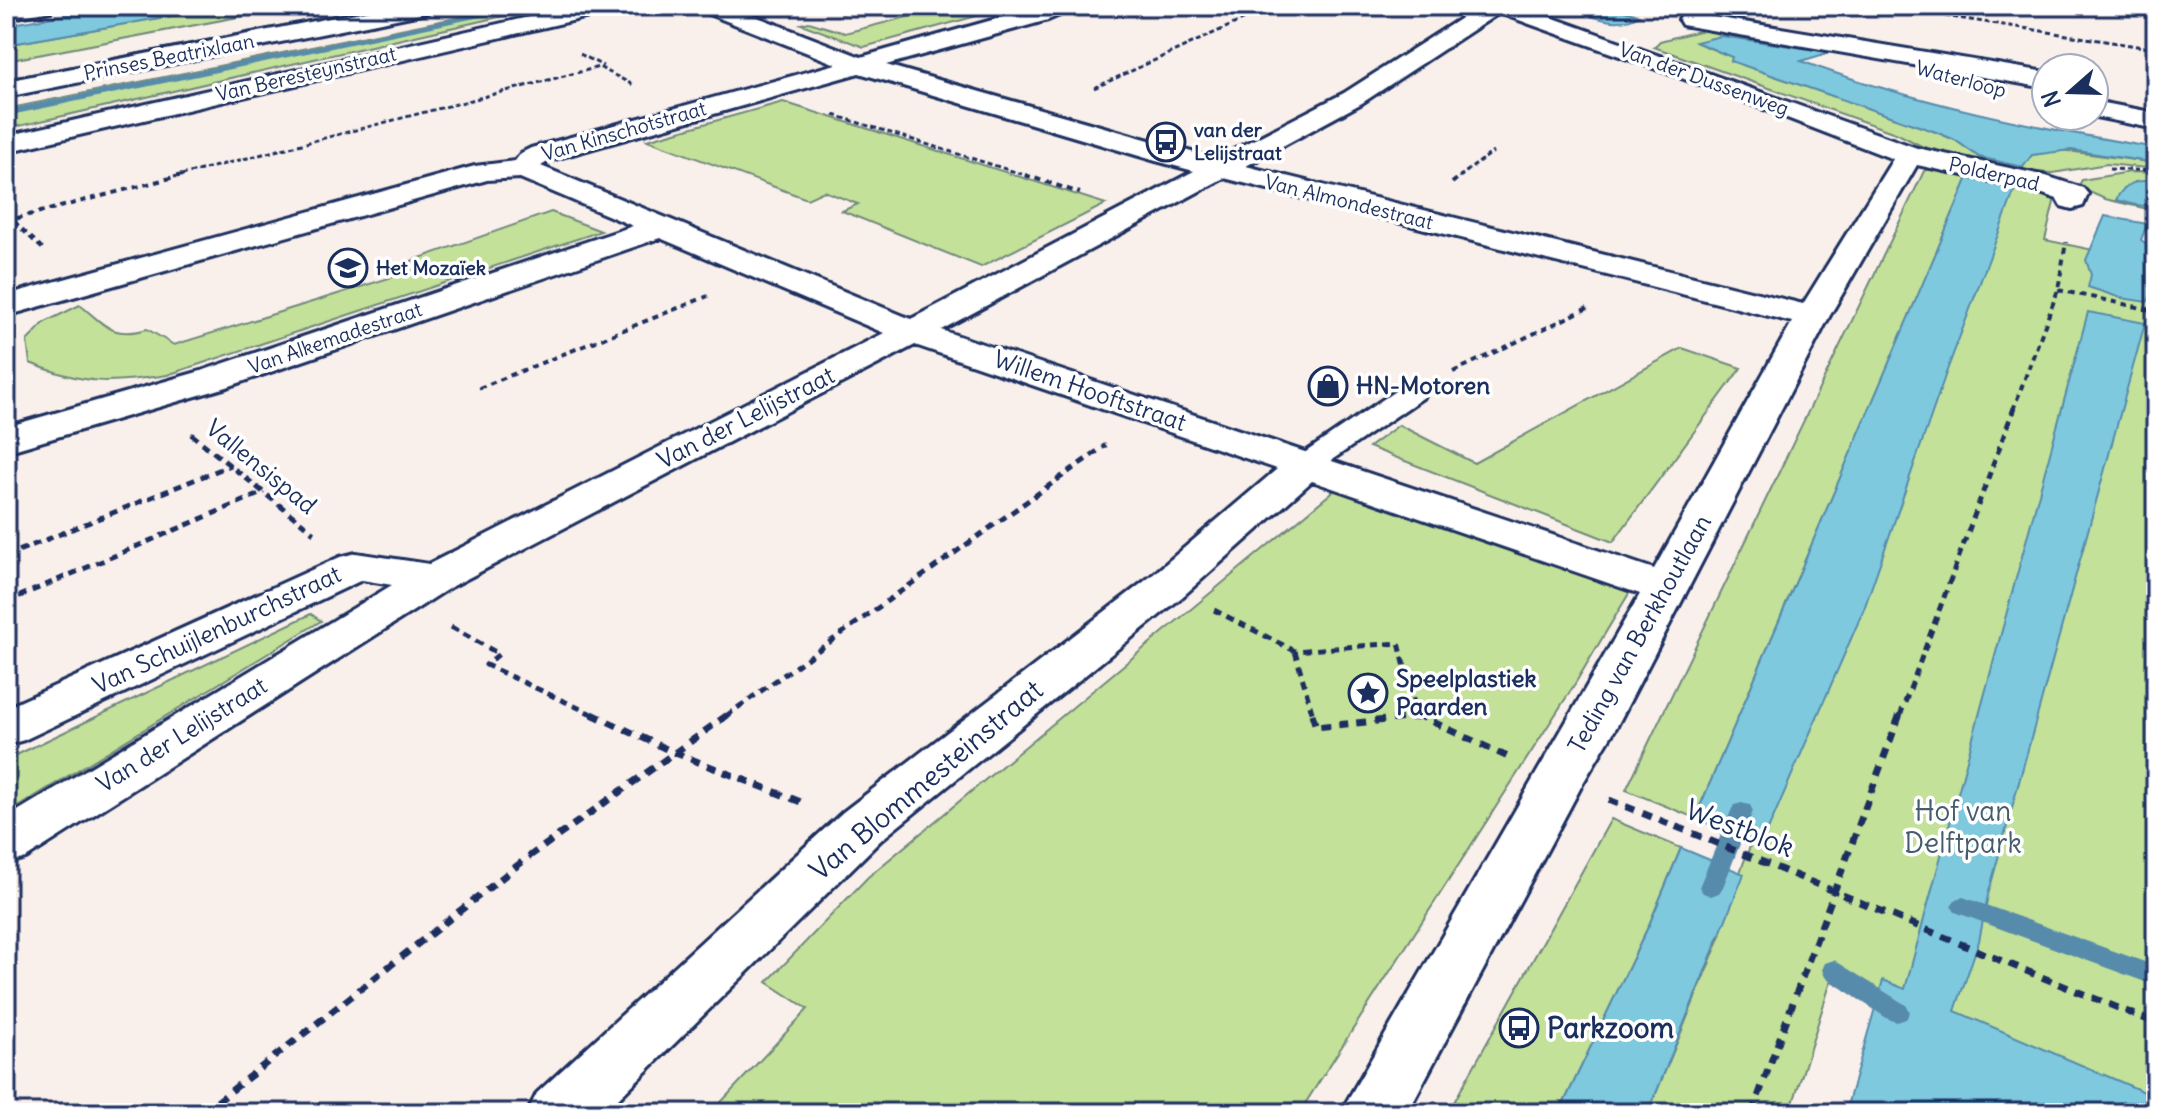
<svg xmlns="http://www.w3.org/2000/svg" width="2162" height="1119" font-family="Delius,sans-serif">
<style>
.green{fill:#c4e199;stroke:#70887c;stroke-width:2}
.water{fill:#7fc9df;stroke:#578bab;stroke-width:2}
.lines{fill:none;stroke-linecap:round;stroke-linejoin:round}
.stream{fill:#578bab;fill-rule:evenodd}
.lane-casing{stroke:#1b2f5e;stroke-width:6}
.street-casing{stroke:#1b2f5e;stroke-width:6}
.primary-casing{stroke:#1b2f5e;stroke-width:6}
.path-far3{stroke:#1b2f5e;stroke-width:3;stroke-dasharray:5 3;stroke-linecap:butt}
.path-far2{stroke:#1b2f5e;stroke-width:4;stroke-dasharray:6 5;stroke-linecap:butt}
.path-far1{stroke:#1b2f5e;stroke-width:5;stroke-dasharray:8 6;stroke-linecap:butt}
.path{stroke:#1b2f5e;stroke-width:7;stroke-dasharray:10 8;stroke-linecap:butt}
.lane{fill:#fff;fill-rule:evenodd}
.street{fill:#fff;fill-rule:evenodd}
.primary{fill:#fff;fill-rule:evenodd}
.labels{text-anchor:middle;stroke-width:7;stroke-linejoin:round;paint-order:stroke}
.far-street-label{font-size:20px;fill:#1b2f5e;stroke:#fff}
.far-poi-label{font-size:20px;font-weight:bold;fill:#1b2f5e;stroke:#fff;text-anchor:start}
.poi-label{font-size:24px;font-weight:bold;fill:#1b2f5e;stroke:#fff;text-anchor:start}
.street-label{font-size:24px;fill:#1b2f5e;stroke:#fff}
.near-street-label{font-size:28px;fill:#1b2f5e;stroke:#fff}
.near-park-label{font-size:28px;fill:#455c6d;stroke:#fff}
.near-poi-label{font-size:28px;font-weight:bold;fill:#1b2f5e;stroke:#fff;text-anchor:start}
</style>
<rect width="100%" height="100%" fill="#faf0eb"/>
<filter id="ink" filterUnits="userSpaceOnUse"><feTurbulence type="fractalNoise" baseFrequency=".0125" numOctaves="2"/><feDisplacementMap in="SourceGraphic" scale="16" xChannelSelector="R" yChannelSelector="G"/><feConvolveMatrix kernelMatrix="1 2 1 2 8 2 1 2 1" color-interpolation-filters="sRGB"/></filter>
<g filter="url(#ink)">
<path class="green" d="M227,6H296L6,61V45Z
M381,6H403L6,85V79Z
M514,6H547L6,129V109Z
M950,6H1013L864,47L801,24L809,22L845,33Z
M1710,28L1753,34L1748,38L1721,36L1697,43L1732,57V61L1936,132L1955,140L1979,157L2023,167L2032,155L2060,150L2156,163V169L2107,164L2053,173L2031,172L1931,151L1898,134L1654,47L1660,41Z
M783,102L1106,204L981,267L842,211L858,204L824,191L807,199L647,140Z
M1934,168L2022,181L2055,198L2045,240L2156,263V1113H2143L1831,981L1790,1113H1648L1721,935L1717,932L1988,228L1969,176L1695,818L1626,790L1924,171Z
M2130,172L2156,173V181L2135,182L2117,199L2146,206L2156,200V211L2105,199L2078,187L2082,180Z
M551,212L601,231L167,375C109,384 86,385 30,363L27,341L45,322L80,305C106,326 112,339 147,329L174,345L415,270L411,261Z
M1682,348L1741,368L1613,542L1369,447L1399,425L1474,463Z
M1342,484L1634,585L1573,687L1299,1113H711L808,1009L767,982L868,877Z
M311,614L321,621L6,814V760Z
M1611,819L1681,848L1649,925L1559,1113H1448Z"/>
<path class="water" d="M116,6H227L6,45V25Z
M1562,6H1606L1639,15C1615,30 1587,14 1562,6Z
M1721,36L1831,52L1801,61C1914,103 2037,128 2156,148V163L2071,150L2032,155L2023,167L1979,157L1955,140L1936,132L1731,61L1732,57L1696,42Z
M1969,175L2017,184L1946,373L1864,609L1761,846L1695,818Z
M2156,181V200C2146,211 2129,203 2116,200C2124,182 2138,180 2156,181Z
M2105,216L2147,224L2141,240L2156,251V288L2147,302L2121,298L2088,287L2091,275L2086,260Z
M2088,312L2145,323L1988,895L1979,941L1955,1011L2156,1097V1113H1845L1883,980L1905,989Z
M1681,848L1744,874L1648,1113H1559L1649,925Z"/>
<g class="lines">
<path class="stream" d="M515,6H533L6,116V110Z
M1742,803L1750,805L1753,811L1723,887L1719,893L1711,896L1703,893L1699,887L1731,811L1734,805Z
M1963,897L2156,966V986L1955,912L1951,906L1955,900Z
M1834,960L1906,1005L1910,1012L1906,1019L1897,1022L1888,1019L1825,977L1822,970L1825,963Z"/>
<g class="lane-casing">
<path id="lane" d="M1414,383L1424,385L1428,391L1424,397L1317,470L1307,473L1297,470L1292,464L1297,458L1404,385Z"/>
</g>
<g class="street-casing">
<path id="street" d="M6,6H54L51,11L6,19Z
M577,6H617L606,13L6,152V136Z
M698,6H729L861,57L1042,6H1072L1069,11L1048,20L886,65L1216,159L1344,93L1480,6H1520L1917,148L2046,176L2083,188L2088,194L2083,206L2072,209L2061,206L2057,199L2029,189L1917,165L1829,317L1617,726L1583,783L1407,1113H1340L1640,594L1312,481L1182,597L881,840L604,1113H527L537,1093L843,812L1150,577L1277,469L915,345L451,587L26,858L6,864V818L392,585L362,580L24,740L6,745V708L340,557L356,553L429,564L884,333L660,238L227,387L6,452V427L201,371L633,226L520,178L487,180L6,316V295L475,166L515,161L521,153L531,148L836,64L701,11ZM1499,13L1712,89L1893,159L1803,304L1246,166L1362,103ZM859,73L1156,161L1194,171L911,319L541,166L551,160ZM1224,178L1792,322L1654,569L941,330Z
M1690,13L2046,72V88L1682,25L1679,20L1682,15Z
M2094,101L2156,113V129L2091,116H2094Z"/>
</g>
<g class="primary-casing">
<path id="primary" d="M392,6H437L426,13L6,97V81Z"/>
</g>
<path class="path-far3" d="M1882,6L2156,49
M2090,6L2156,16
M841,13L871,6
M580,54L603,66
M1094,88L1271,7
M834,115L1031,177
M2109,169L2156,171
M174,177L599,67L633,85
M1459,177L1493,152"/>
<path class="path-far2" d="M1025,175L1080,193
M1452,183L1462,175
M6,214L44,250
M6,221L182,175
M2058,290L2156,311
M1453,372L1592,306
M479,388L708,296
M2013,410L2058,290L2066,242"/>
<path class="path-far1" d="M191,434L314,533
M6,556L231,465
M6,602L264,492
M1214,610L1295,651L1399,643L1417,716
M451,627L499,654L486,665L596,716
M1295,651L1313,716
M726,716L1106,445
M1900,716L2014,408"/>
<path class="path" d="M592,714L673,752L806,804
M1312,714L1316,727L1417,717
M1416,714L1508,757
M1609,800C1792,872 1973,951 2156,1023
M203,1113L527,858L729,714
M1752,1113L1900,714"/>
<use href="#lane" class="lane"/>
<use href="#street" class="street"/>
<use href="#primary" class="primary"/>
</g>
</g>
<defs>
<g id="bus-ring" transform="scale(2)"><circle r="9.5" fill="#fff" stroke="#1b2f5e" stroke-width="1.5"/><path d="M-5-6H5V4H4V6H2V4H-2V6H-4V4H-5ZM-3.5-4V0h7V-4ZM-3.5 1.2v1.5H-2V1.2ZM2 1.2v1.5H3.5V1.2Z" fill="#1b2f5e"/></g>
<g id="school-ring" transform="scale(2)"><circle r="9.5" fill="#fff" stroke="#1b2f5e" stroke-width="1.5"/><path d="M0-5L7-2L0 1L-7-2ZM-4 1L0 2.5L4 1V4Q0 6-4 4Z" fill="#1b2f5e"/></g>
<g id="shop-ring" transform="scale(2)"><circle r="9.5" fill="#fff" stroke="#1b2f5e" stroke-width="1.5"/><path d="M-5-2.5h2.3a2.7 3.5 0 0 1 5.4 0H5L5.5 6h-11ZM-1.5-2.5h3a1.5 2.3 0 0 0-3 0Z" fill="#1b2f5e"/></g>
<g id="sight-ring" transform="scale(2)"><circle r="9.5" fill="#fff" stroke="#1b2f5e" stroke-width="1.5"/><path d="M0-6L1.8-2.2L6-1.7L2.9 1.2L3.7 5.4L0 3.3L-3.7 5.4L-2.9 1.2L-6-1.7L-1.8-2.2Z" fill="#1b2f5e"/></g>
</defs>
<g fill-rule="evenodd">
<use href="#bus-ring" x="1166" y="142"/>
<use href="#school-ring" x="348" y="268"/>
<use href="#shop-ring" x="1328" y="386"/>
<use href="#sight-ring" x="1368" y="693"/>
<use href="#bus-ring" x="1519" y="1028"/>
</g>
<g class="labels">
<g class="far-street-label">
<text transform="translate(169 57) rotate(-11)" y="7">Prinses Beatrixlaan</text>
<text transform="translate(306 74) rotate(-13)" y="7">Van Beresteynstraat</text>
<text transform="translate(1704 79) rotate(20)" y="7">Van der Dussenweg</text>
<text transform="translate(1961 79) rotate(15)" y="7">Waterloop</text>
<text transform="translate(624 131) rotate(-16)" y="7">Van Kinschotstraat</text>
<text transform="translate(1994 174) rotate(13)" y="7">Polderpad</text>
<text transform="translate(1349 202) rotate(14)" y="7">Van Almondestraat</text>
<text transform="translate(335 338) rotate(-19)" y="7">Van Alkemadestraat</text>
</g>
<g class="far-poi-label">
<text x="1194" y="137">van der<tspan x="1194" dy="23">Lelijstraat</tspan></text>
<text x="376" y="275">Het Mozaïek</text>
</g>
<g class="poi-label">
<text x="1356" y="394">HN-Motoren</text>
<text x="1396" y="687">Speelplastiek<tspan x="1396" dy="28">Paarden</tspan></text>
</g>
<g class="street-label">
<text transform="translate(1090 391) rotate(19)" y="8">Willem Hooftstraat</text>
<text transform="translate(746 418) rotate(-27)" y="8">Van der Lelijstraat</text>
<text transform="translate(261 467) rotate(39)" y="8">Vallensispad</text>
<text transform="translate(217 630) rotate(-25)" y="8">Van Schuijlenburchstraat</text>
<text transform="translate(1640 634) rotate(-61)" y="8">Teding van Berkhoutlaan</text>
<text transform="translate(182 735) rotate(-32)" y="8">Van der Lelijstraat</text>
</g>
<g class="near-street-label">
<text transform="translate(926 780) rotate(-40)" y="10">Van Blommesteinstraat</text>
<text transform="translate(1740 828) rotate(21)" y="10">Westblok</text>
</g>
<g class="near-park-label">
<text x="1963" y="821">Hof van<tspan x="1963" dy="32">Delftpark</tspan></text>
</g>
<g class="near-poi-label">
<text x="1547" y="1038">Parkzoom</text>
</g>
</g>
<rect width="2162" height="1119" fill="none" stroke="#fff" stroke-width="32"/>
<rect x="16" y="16" width="2130" height="1087" fill="none" stroke="#1b2f5e" stroke-width="3" filter="url(#ink)"/>
<g transform="translate(2070 92) rotate(250)"><circle r="38" fill="#ffffff" stroke="#a4acbf" stroke-width="2"/>
<path d="M0-6L14 30L0 20L-14 30Z" fill="#1b2f5e"/>
<text y="-12" font-size="22" font-weight="bold" text-anchor="middle" fill="#1b2f5e">N</text>
</g>
</svg>
